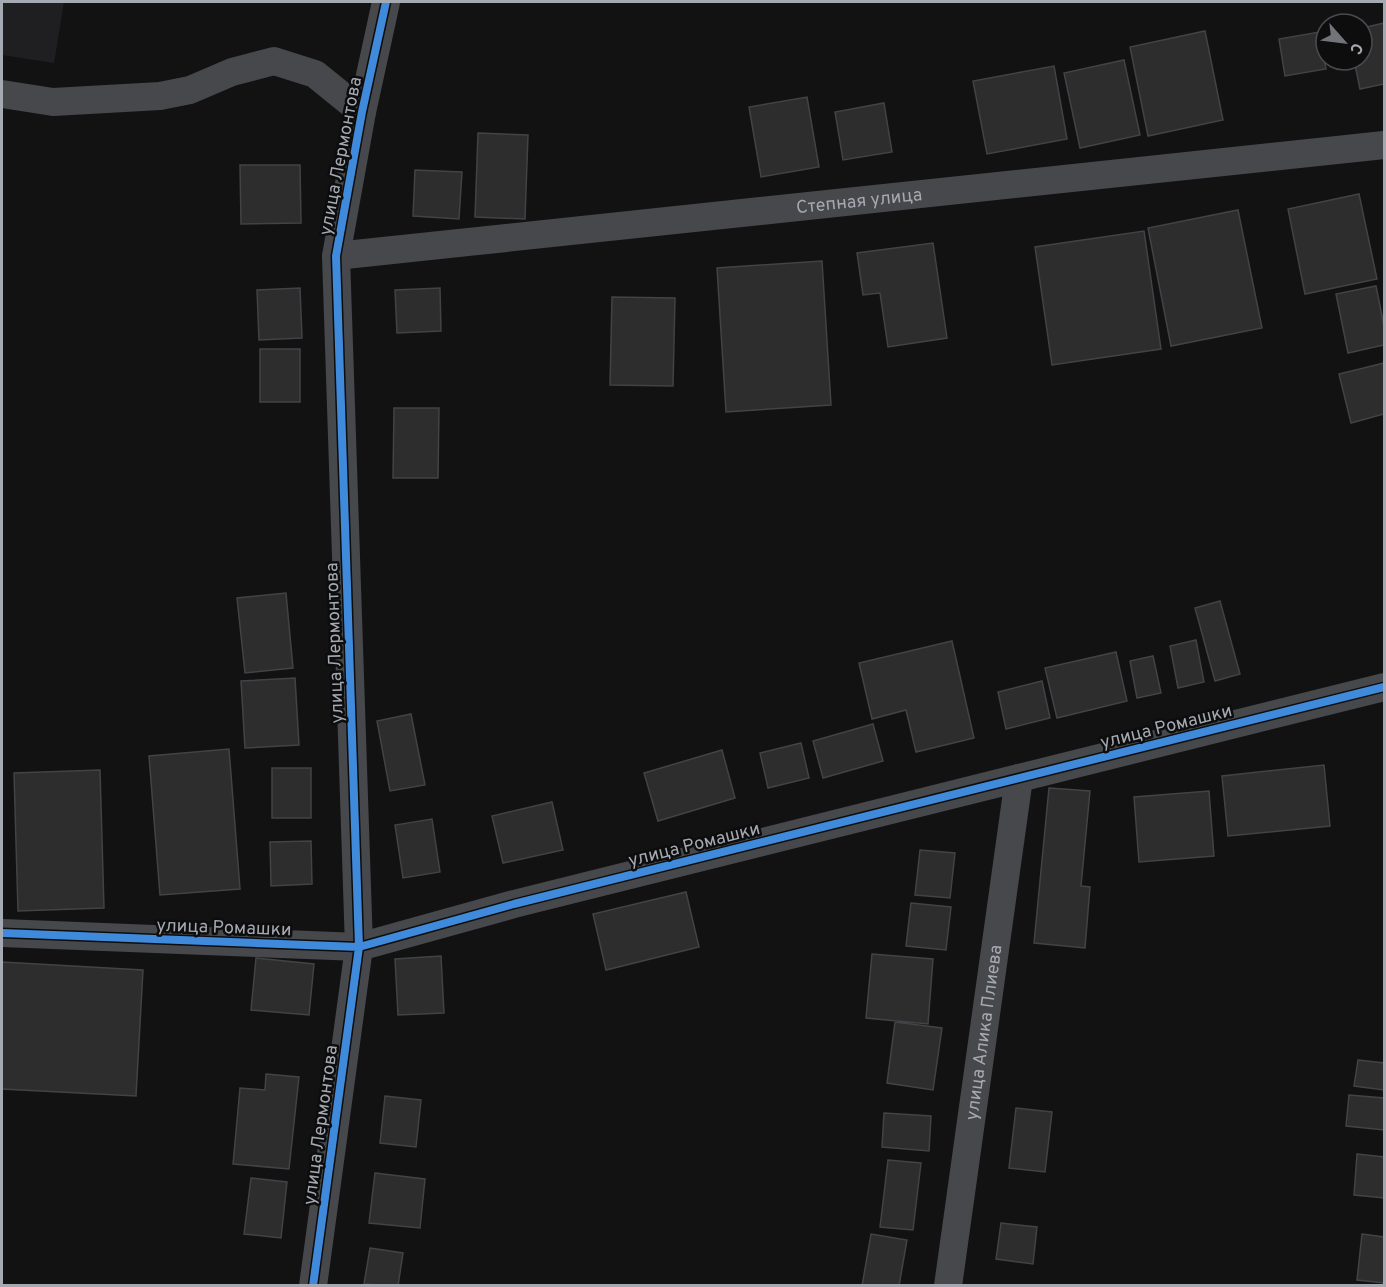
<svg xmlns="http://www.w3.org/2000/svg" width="1386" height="1287" font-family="Overpass,sans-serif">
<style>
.built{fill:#1f1f21}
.building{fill:#2d2d2e;stroke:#424346;stroke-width:1.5}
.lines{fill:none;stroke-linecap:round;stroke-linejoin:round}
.minor{stroke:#47484b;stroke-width:28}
.cycleway-casing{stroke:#0d0d0e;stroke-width:11}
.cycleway{stroke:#408adc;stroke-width:8}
.labels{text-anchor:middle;stroke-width:5;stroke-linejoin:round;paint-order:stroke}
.street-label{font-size:18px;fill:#a5a9b2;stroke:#0d0d0e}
</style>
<rect width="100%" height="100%" fill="#121213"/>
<path class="built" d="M2,2H64L54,63L2,55Z"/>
<path class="building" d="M1384,23V84L1360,89L1354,60H1362V28Z
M1205,31L1223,120L1148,136L1130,47Z
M1319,32L1326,69L1285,76L1279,39Z
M1124,60L1140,135L1080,148L1064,73Z
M1054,66L1067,139L987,154L973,81Z
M807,97L819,167L761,177L749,107Z
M884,103L892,152L843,160L835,112Z
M478,133L528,135L525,219L475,217Z
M240,165H300L301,223L241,224Z
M415,170L462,172L459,219L413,216Z
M1359,194L1377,279L1305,294L1288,209Z
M1238,210L1262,328L1171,346L1148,228Z
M1144,231L1161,349L1052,365L1035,247Z
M933,243L947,338L888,347L880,293L863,295L857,253Z
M822,261L831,405L726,412L717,268Z
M1376,286L1384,326V345L1348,353L1336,294Z
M300,288L302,338L259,340L257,290Z
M440,288L441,331L397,333L395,290Z
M612,297L675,298L673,386L610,385Z
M260,349H300V402H260Z
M1384,363V414L1351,423L1339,374Z
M394,408H439L438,478H393Z
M286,593L293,668L245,673L237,598Z
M1220,601L1240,674L1215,681L1195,608Z
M1196,640L1204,682L1178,688L1170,646Z
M952,641L974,738L916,752L906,710L872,719L859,663Z
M1116,652L1127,701L1057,718L1045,668Z
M1153,656L1161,693L1137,698L1130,661Z
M295,678L299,745L245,748L241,681Z
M1042,681L1050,718L1006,729L998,692Z
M411,714L425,785L390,791L377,721Z
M873,724L883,761L823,778L813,741Z
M801,743L809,778L768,788L760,753Z
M229,749L240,889L160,895L149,756Z
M722,750L735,798L658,821L644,773Z
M1324,765L1330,826L1228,836L1222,776Z
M272,768H311V818H272Z
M100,770L104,908L18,911L14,773Z
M1049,788L1090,791L1081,886L1090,887L1085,948L1034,943Z
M1209,791L1214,856L1139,862L1134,797Z
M552,802L563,850L503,863L492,816Z
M432,819L440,872L403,878L395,825Z
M311,841L312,884L271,886L270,842Z
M920,850L955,853L950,898L915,895Z
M686,892L699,947L606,970L593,914Z
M911,903L951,907L946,950L906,946Z
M872,954L933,959L928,1024L866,1018Z
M441,956L444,1013L398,1015L395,959Z
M256,958L314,964L309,1015L251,1010Z
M2,962L143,970L136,1096L2,1089Z
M895,1022L942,1028L933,1090L887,1083Z
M1358,1060L1384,1063V1090L1354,1086Z
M266,1074L299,1077L289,1169L233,1164L240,1088L265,1090Z
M1349,1095L1384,1098V1130L1346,1126Z
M385,1096L421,1100L416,1147L380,1143Z
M1016,1108L1052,1112L1045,1172L1009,1168Z
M884,1113L931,1116L929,1151L882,1147Z
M1357,1154L1384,1157V1198L1354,1195Z
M888,1160L921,1163L913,1230L880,1227Z
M375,1173L425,1179L420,1228L369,1223Z
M251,1178L287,1182L281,1238L244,1234Z
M1001,1223L1037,1227L1033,1264L996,1259Z
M871,1234L907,1240L899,1286H862Z
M1362,1234L1384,1237V1283L1357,1280Z
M370,1248L403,1253L398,1286L364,1284Z"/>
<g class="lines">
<g class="minor">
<path d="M2,94L53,102L160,96L190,90L232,72L274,61L315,74L362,112"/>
<path id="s1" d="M336,256L1384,145"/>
<path d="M2,933L359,947L514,904L1384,687"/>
<path d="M313,1286L359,947L336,256L362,112L386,2"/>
<path id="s2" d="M948,1286L1019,778"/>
</g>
<g class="cycleway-casing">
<path id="cycleway" d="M2,933L359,947L514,904L1384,687
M313,1286L359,947L336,256L362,112L386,2"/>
</g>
<use href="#cycleway" class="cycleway"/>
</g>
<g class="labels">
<g class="street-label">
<text transform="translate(340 156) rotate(-79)" y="6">улица Лермонтова</text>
<text dy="6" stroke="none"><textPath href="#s1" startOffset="526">Степная улица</textPath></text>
<text transform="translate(334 643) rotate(-92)" y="6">улица Лермонтова</text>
<text transform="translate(1166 726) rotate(-14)" y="6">улица Ромашки</text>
<text transform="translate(694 844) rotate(-14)" y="6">улица Ромашки</text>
<text transform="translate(224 927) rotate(2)" y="6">улица Ромашки</text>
<text dy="6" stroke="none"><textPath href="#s2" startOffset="256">улица Алика Плиева</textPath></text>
<text transform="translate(320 1125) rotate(-82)" y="6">улица Лермонтова</text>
</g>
</g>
<rect width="1386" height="1287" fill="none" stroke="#a5a9b2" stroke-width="6"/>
<g transform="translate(1344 42) rotate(118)"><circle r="28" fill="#0d0d0e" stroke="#4a4b50" stroke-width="1.5"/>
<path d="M0-4.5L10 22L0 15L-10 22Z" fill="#72747a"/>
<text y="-9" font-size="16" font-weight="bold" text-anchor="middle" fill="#a5a9b2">С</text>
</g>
</svg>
